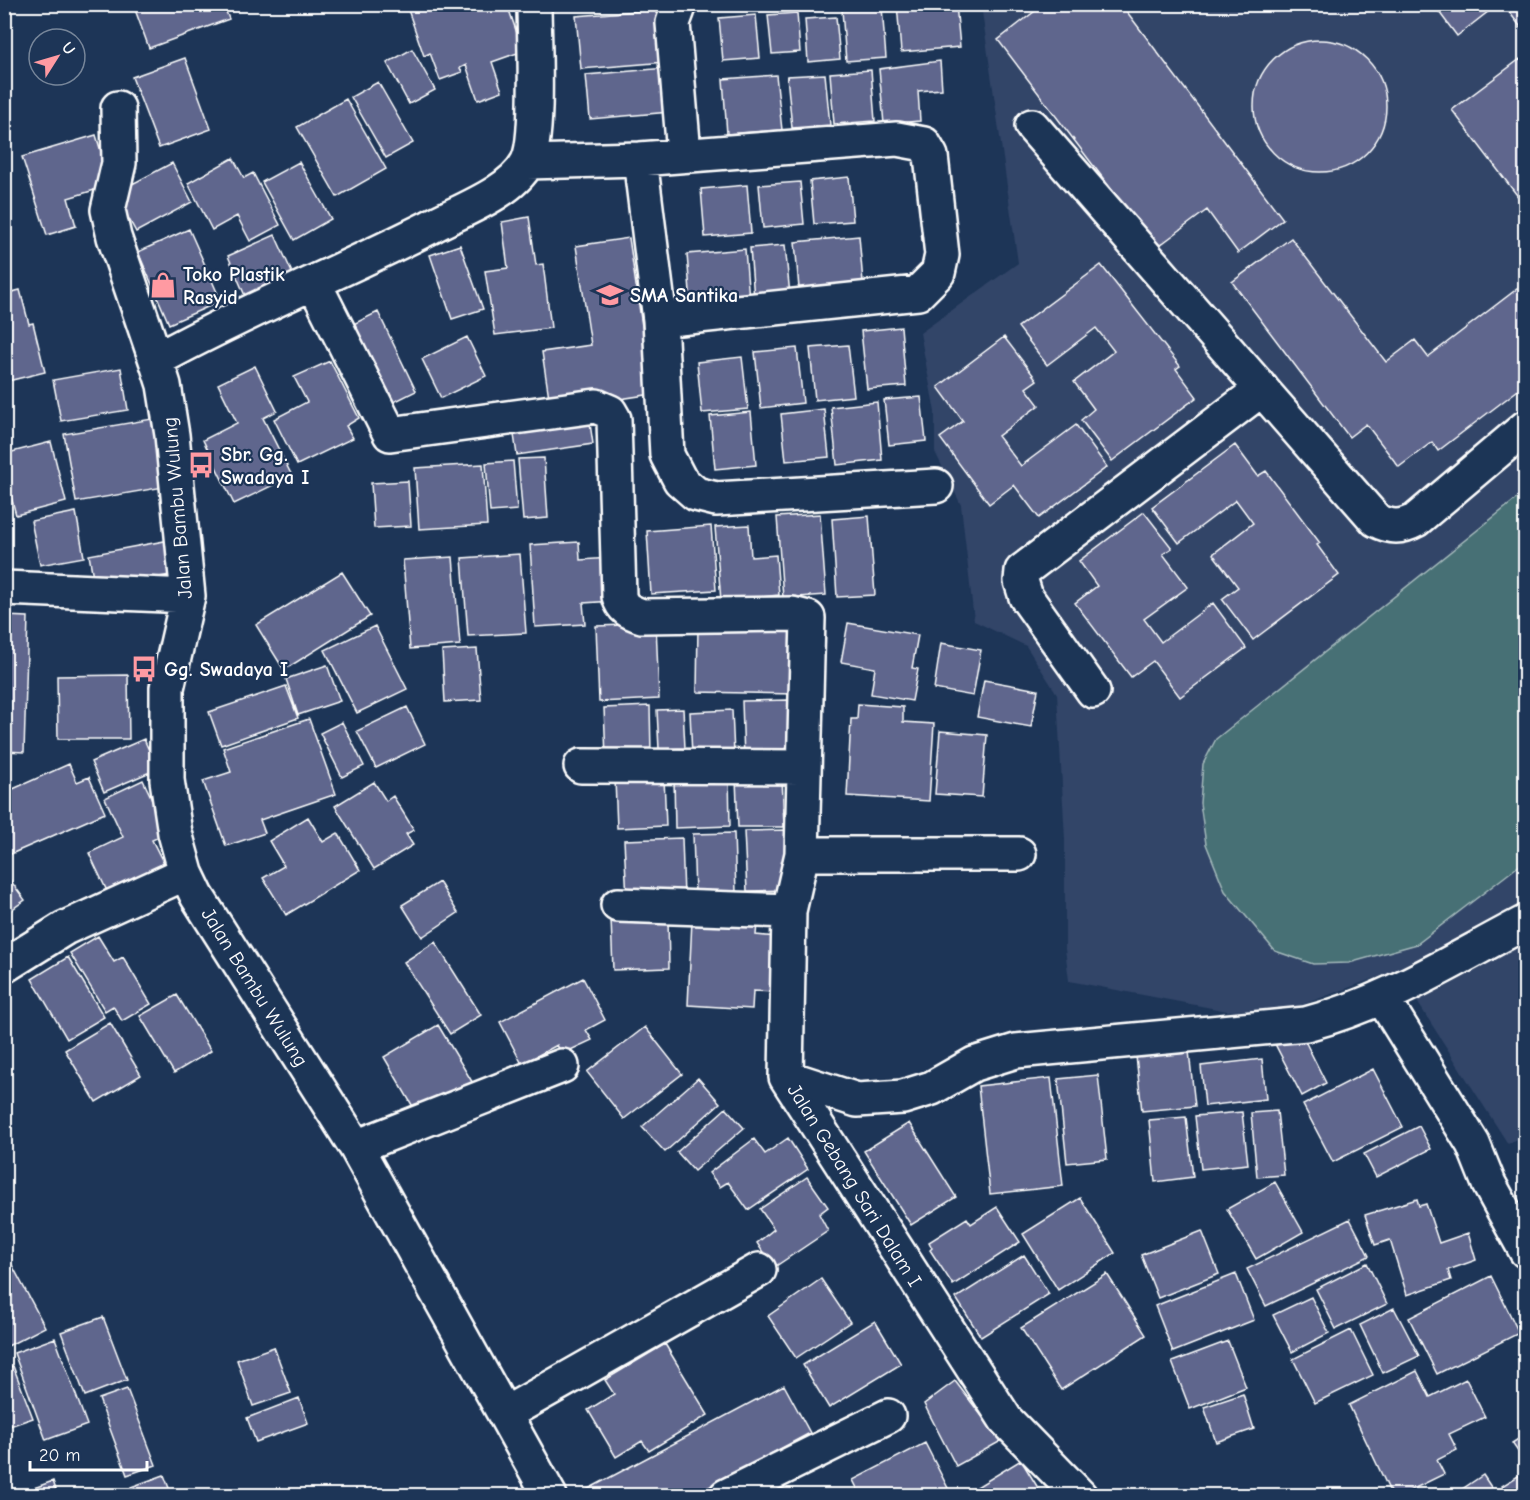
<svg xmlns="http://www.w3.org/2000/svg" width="1530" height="1500" font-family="'Comic Neue',sans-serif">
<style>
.built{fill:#314467}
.green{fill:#477075;stroke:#a3b8ba;stroke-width:1.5}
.building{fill:#5f668d;stroke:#fff;stroke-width:1.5}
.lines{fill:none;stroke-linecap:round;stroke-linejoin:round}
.minor-casing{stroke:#fff;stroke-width:38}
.minor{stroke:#1d3557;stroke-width:33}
.labels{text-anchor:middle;stroke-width:4.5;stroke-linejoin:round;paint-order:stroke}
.poi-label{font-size:20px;font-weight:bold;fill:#fff;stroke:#1d3557;text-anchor:start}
.street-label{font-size:20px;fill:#fff;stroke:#1d3557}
</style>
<rect width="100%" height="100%" fill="#1d3557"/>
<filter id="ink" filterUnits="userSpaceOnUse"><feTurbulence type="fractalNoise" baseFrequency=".0167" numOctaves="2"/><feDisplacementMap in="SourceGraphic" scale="12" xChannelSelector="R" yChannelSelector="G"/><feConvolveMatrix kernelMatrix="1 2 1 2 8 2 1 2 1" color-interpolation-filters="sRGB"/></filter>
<g filter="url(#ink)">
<path class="built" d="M981,5H1525V1135L1508,1144L1397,970L1288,1010L1227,1011L1069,981L1065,949V840L1057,694L1026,646L974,621L961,505L935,452V412L920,333L1018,263Z"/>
<path class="green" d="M1525,492V861L1417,944L1349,963L1313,964L1275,951L1225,891L1206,844L1200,803L1203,764L1216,739Z"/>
<path class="building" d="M133,4H223L229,19L149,48Z
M406,4H507L523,51L492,62L502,91L478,100L466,65L460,68L462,72L440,80L430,53L424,56Z
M897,4H956L960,47L901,52Z
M1044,4H1121L1283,219L1238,253L1207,210L1156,248L998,40Z
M1433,4H1498L1457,36Z
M1503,4H1526V34Z
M882,7L886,58L846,61L842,10Z
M661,9L666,62L581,69L576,16Z
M797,13L800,52L772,54L768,15Z
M756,15L760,58L723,61L719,18Z
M836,17L840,59L808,62L805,19Z
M1254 106a66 66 0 1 1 132 0a66 66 0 1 1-132 0Z
M412,49L435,90L409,104L387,63Z
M185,58L211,129L159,148L132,77Z
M1520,59L1526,67V207L1452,110Z
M940,61L942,89L918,91L920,121L884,124L879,69Z
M666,68L670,112L590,119L586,75Z
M871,70L875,121L834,124L830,73Z
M825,74L830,125L792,128L787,76Z
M776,75L782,130L727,134L723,79Z
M378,82L413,143L386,158L351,97Z
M346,99L386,169L337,197L297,127Z
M96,135L111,185L68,198L76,226L47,235L22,157Z
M233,158L244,178L253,173L280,225L250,241L237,216L212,230L188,183Z
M299,162L331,219L294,240L262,182Z
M172,163L192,202L136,232L115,193Z
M849,177L853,221L814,224L810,181Z
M800,182L804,224L763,228L759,185Z
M747,185L751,233L705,237L701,189Z
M529,217L536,265L543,264L551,328L495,335L485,271L508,268L502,222Z
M189,229L221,301L169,324L138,252Z
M275,235L294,277L246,298L228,256Z
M859,236L864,294L800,300L795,242Z
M629,238L652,394L600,402L550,404L542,352L591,345L576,246Z
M1291,238L1386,362L1415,340L1428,357L1526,282V384L1438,451L1432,442L1399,467L1366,424L1349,437L1232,282Z
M460,245L483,309L452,319L430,255Z
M785,245L790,295L754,298L750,248Z
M745,249L749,300L691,304L687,254Z
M1101,265L1180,366L1176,369L1197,397L1112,461L1081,420L1094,409L1074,382L1114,351L1096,328L1047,365L1018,327Z
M20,290L29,324L33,323L45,372L4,382V294Z
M378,312L416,391L382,408L343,329Z
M901,327L906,386L867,389L861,331Z
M467,337L486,376L441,398L422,359Z
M1004,337L1037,380L1026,388L1039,405L998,436L1021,466L1076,425L1107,467L1039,518L1014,485L989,504L940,438L963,421L938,387Z
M848,345L854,396L815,400L810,348Z
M797,348L803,403L761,408L755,352Z
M742,357L748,409L702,413L697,362Z
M330,361L359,418L346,426L353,438L297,465L274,419L307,402L294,377Z
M255,366L277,411L263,418L292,476L234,504L203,440L237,423L218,384Z
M121,368L128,410L61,421L53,380Z
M921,397L926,441L889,445L884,400Z
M877,402L882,460L837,465L831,407Z
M824,409L829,457L786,461L781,414Z
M588,410L593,444L517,455L512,421Z
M751,412L756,465L715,469L710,416Z
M152,419L164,487L76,502L64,434Z
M51,442L66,502L16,515L4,471V454Z
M1235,445L1258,476L1266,471L1320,543L1317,545L1339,575L1253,640L1222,599L1238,587L1213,554L1253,523L1236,500L1179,543L1152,507Z
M544,458L548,518L523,520L518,459Z
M513,461L517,510L490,512L486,463Z
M483,464L487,525L419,529L415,468Z
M408,481L411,526L374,528L371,483Z
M76,512L84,557L40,565L31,521Z
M1144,512L1172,548L1163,554L1188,587L1144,619L1161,642L1213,603L1246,648L1180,697L1153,661L1131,677L1075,603L1097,586L1079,561Z
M820,514L826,595L783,598L777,517Z
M869,516L875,595L837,597L832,519Z
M749,525L751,557L776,555L779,595L721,601L715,527Z
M711,526L716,590L651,594L647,531Z
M170,540L176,574L95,588L89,555Z
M579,542L580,560L611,558L614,601L583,603L585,624L535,627L530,545Z
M520,554L526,633L468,636L462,558Z
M453,557L460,645L410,649L403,560Z
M342,572L370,616L284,670L256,625Z
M4,616L28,617L24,752L4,751Z
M848,623L918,635L912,668L918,669L912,701L871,694L875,668L841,662Z
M656,624L659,699L599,702L596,626Z
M375,626L407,689L357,713L325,650Z
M698,626L795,627V694L697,692Z
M941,643L981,650L973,696L934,689Z
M477,649L481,700L445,702L442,651Z
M327,665L340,701L298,715L286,679Z
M128,675L129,739H58L57,676Z
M984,680L1038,690L1031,727L977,717Z
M286,686L298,718L221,745L209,712Z
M789,700L791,757L744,759L742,701Z
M858,704L903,707V722L934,724L929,801L847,796L851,719H857Z
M650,706L651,755L606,757L604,708Z
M407,707L425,744L376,768L357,731Z
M683,709L685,748L659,749L657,710Z
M732,710L734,755L692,756L690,712Z
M309,719L336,794L260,820L265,833L226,846L203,781L231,772L223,748Z
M342,722L364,766L342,777L320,733Z
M940,731L987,735L982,797L935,794Z
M144,739L157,769L104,792L91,762Z
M69,764L77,782L89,777L105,813L4,857V793Z
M729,776L730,826L675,828L674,777Z
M782,777L784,827H738L736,779Z
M664,778L666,826L617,828L615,780Z
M143,780L168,833L152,840L164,864L107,891L89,853L123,837L105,798Z
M374,782L386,801L393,796L414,830L406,834L413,845L374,869L335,806Z
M308,817L323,842L338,833L360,870L286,915L263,878L284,866L269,841Z
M788,830L789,890L747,891L744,831Z
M734,833L736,892L695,893L693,834Z
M682,838L684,897L627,898L624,840Z
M4,872L25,900L4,915Z
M439,882L458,913L422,937L402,905Z
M668,917L669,968L613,970L611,919Z
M692,920L757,924L756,935L777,937L775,992L753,991L752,1009L688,1005Z
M98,936L114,962L123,957L151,1004L122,1021L113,1006L105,1011L70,953Z
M435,942L481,1015L450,1034L404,962Z
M68,957L104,1017L67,1039L32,979Z
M583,978L605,1020L586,1030L592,1040L562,1054L557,1045L522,1064L500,1022Z
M177,995L211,1051L174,1073L140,1016Z
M110,1023L141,1075L96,1102L65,1050Z
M438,1025L474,1085L419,1117L384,1057Z
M645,1027L682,1074L624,1119L587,1072Z
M1300,1031L1326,1083L1302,1096L1275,1044Z
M1188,1042L1195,1106L1142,1111L1135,1047Z
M1262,1059L1266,1099L1205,1106L1201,1066Z
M1373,1069L1403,1127L1333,1162L1303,1105Z
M1098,1075L1107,1159L1067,1163L1058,1079Z
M698,1078L720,1103L665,1152L642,1127Z
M1051,1078L1063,1186L990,1194L978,1086Z
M726,1108L744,1128L694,1171L677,1152Z
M1277,1111L1284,1175L1257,1177L1251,1113Z
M1242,1112L1248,1164L1201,1169L1195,1116Z
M1186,1117L1193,1177L1155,1182L1149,1120Z
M909,1123L956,1197L911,1225L864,1151Z
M1419,1126L1431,1149L1376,1177L1364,1154Z
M788,1138L808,1169L748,1210L728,1182L720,1187L709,1173L754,1139L765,1154Z
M807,1177L828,1207L819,1214L828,1231L773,1268L757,1243L774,1229L760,1209Z
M1275,1182L1303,1232L1256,1259L1227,1209Z
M1080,1198L1115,1253L1058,1290L1023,1234Z
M1417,1199L1419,1206L1426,1204L1439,1243L1468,1233L1476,1260L1448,1270L1451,1280L1407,1295L1390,1240L1375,1245L1365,1215Z
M997,1207L1020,1242L953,1285L930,1250L932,1248L929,1242L967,1218L971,1224Z
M1350,1219L1369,1256L1266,1306L1247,1269Z
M1202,1231L1219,1274L1158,1298L1141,1255Z
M4,1250L45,1327L4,1348Z
M1024,1255L1049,1294L981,1337L956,1298Z
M1367,1263L1387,1304L1336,1329L1316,1289Z
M1107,1274L1146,1335L1061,1390L1021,1328Z
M1236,1274L1254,1320L1173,1352L1155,1306Z
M1491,1276L1519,1333L1437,1374L1409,1318Z
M821,1279L850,1322L796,1358L768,1316Z
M1311,1297L1329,1333L1292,1352L1273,1315Z
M1394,1308L1419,1356L1383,1373L1360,1325Z
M103,1317L127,1380L85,1396L61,1332Z
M875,1321L901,1364L829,1408L803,1365Z
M1351,1330L1373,1375L1315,1403L1293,1359Z
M55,1338L87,1425L46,1440L14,1353Z
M1228,1341L1246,1387L1190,1409L1172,1362Z
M665,1344L708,1415L649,1451L642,1441L616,1457L588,1410L614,1394L605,1380Z
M274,1347L291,1393L253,1406L237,1360Z
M13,1366L33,1418L4,1428V1369Z
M1417,1371L1430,1397L1466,1379L1485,1417L1449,1434L1457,1450L1437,1460L1444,1474L1399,1496H1392L1349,1405Z
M955,1381L1001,1441L956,1466L924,1404Z
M784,1385L810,1433L692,1496H575Z
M127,1389L156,1465L127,1475L99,1399Z
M1243,1394L1254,1429L1216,1442L1204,1407Z
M299,1398L308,1423L256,1442L247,1418Z
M1526,1434V1463L1512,1443Z
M925,1443L952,1496H861L853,1480Z
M1021,1460L1043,1496H969L967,1493Z
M1526,1471V1496H1508L1502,1486Z
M164,1475L172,1496H134L131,1487Z
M1483,1475L1497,1496H1452Z
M53,1481L58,1496H12Z"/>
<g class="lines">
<g class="minor-casing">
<path id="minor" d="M534,4C534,36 540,140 527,163C511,193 459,211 430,227C339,273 245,311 156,360L164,385L172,435L188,596L167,688V780L175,833L186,873L197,896L356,1147L550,1496
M680,4L673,23L684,154
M118,108L119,163L108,210L114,237L156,360
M1032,126L1376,520C1391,528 1401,528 1416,520L1526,427
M640,159L660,320L667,455L680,480L696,494L716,499L936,486
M528,162L640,159L897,139L924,144L931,156L942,255L938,273L918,293L660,320
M314,283L390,434L596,406L610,412L614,419L619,596C622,609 630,612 642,616L792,614L808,618L802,854L789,911L786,1077L1006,1420L1080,1496
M4,588L188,596
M1093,691L1026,597L1021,581L1022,571L1262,389
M581,766L803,767
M802,854H1019
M618,905L789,911
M4,966L65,928L186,873
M1382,997L1473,1144L1489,1184L1526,1251
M786,1077L857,1100L903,1097L932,1088L974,1064L1016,1051L1306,1024C1384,1004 1455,959 1526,922
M356,1147L562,1066
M505,1414L759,1270
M726,1496L888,1416"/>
</g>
<use href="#minor" class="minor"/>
</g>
</g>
<defs>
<g id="shop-bare" transform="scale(2.07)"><path d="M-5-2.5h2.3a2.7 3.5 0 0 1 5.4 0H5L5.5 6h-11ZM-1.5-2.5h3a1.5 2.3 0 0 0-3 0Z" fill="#ff9aa2" stroke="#1d3557" stroke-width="2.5" paint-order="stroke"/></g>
<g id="school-bare" transform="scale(2.07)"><path d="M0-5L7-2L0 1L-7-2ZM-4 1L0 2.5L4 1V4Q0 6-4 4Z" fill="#ff9aa2" stroke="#1d3557" stroke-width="2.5" paint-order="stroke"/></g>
<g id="bus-bare" transform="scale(2.07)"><path d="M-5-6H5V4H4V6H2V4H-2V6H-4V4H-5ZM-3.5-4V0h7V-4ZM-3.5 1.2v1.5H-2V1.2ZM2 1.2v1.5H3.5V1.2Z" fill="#ff9aa2" stroke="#1d3557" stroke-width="2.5" paint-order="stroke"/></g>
</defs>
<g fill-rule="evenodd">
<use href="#shop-bare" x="163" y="285"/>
<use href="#school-bare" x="610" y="295"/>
<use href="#bus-bare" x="201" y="465"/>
<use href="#bus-bare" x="144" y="669"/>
</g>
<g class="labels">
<g class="poi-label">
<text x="183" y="281">Toko Plastik<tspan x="183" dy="23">Rasyid</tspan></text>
<text x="630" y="302">SMA Santika</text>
<text x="221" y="461">Sbr. Gg.<tspan x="221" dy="23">Swadaya I</tspan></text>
<text x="164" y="676">Gg. Swadaya I</text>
</g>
<g class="street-label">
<text transform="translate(177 508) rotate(-95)" y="7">Jalan Bambu Wulung</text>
<text transform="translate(255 987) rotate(58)" y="7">Jalan Bambu Wulung</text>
<text transform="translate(855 1185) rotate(58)" y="7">Jalan Gebang Sari Dalam I</text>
</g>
</g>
<rect width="1530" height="1500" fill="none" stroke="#1d3557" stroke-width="24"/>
<rect x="12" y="12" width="1506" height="1476" fill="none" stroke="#fff" stroke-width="2" filter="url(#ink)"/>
<g transform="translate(57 57) rotate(53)"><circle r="28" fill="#1d3557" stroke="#77869a" stroke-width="1.5"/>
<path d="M0-4.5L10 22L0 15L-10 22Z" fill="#ff9aa2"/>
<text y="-9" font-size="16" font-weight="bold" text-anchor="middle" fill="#ffffff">U</text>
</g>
<path d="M30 1461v9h117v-9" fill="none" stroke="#ffffff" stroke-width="3"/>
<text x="39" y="1461" font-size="18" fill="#ffffff" stroke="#1d3557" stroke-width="4.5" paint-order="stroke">20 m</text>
</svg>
